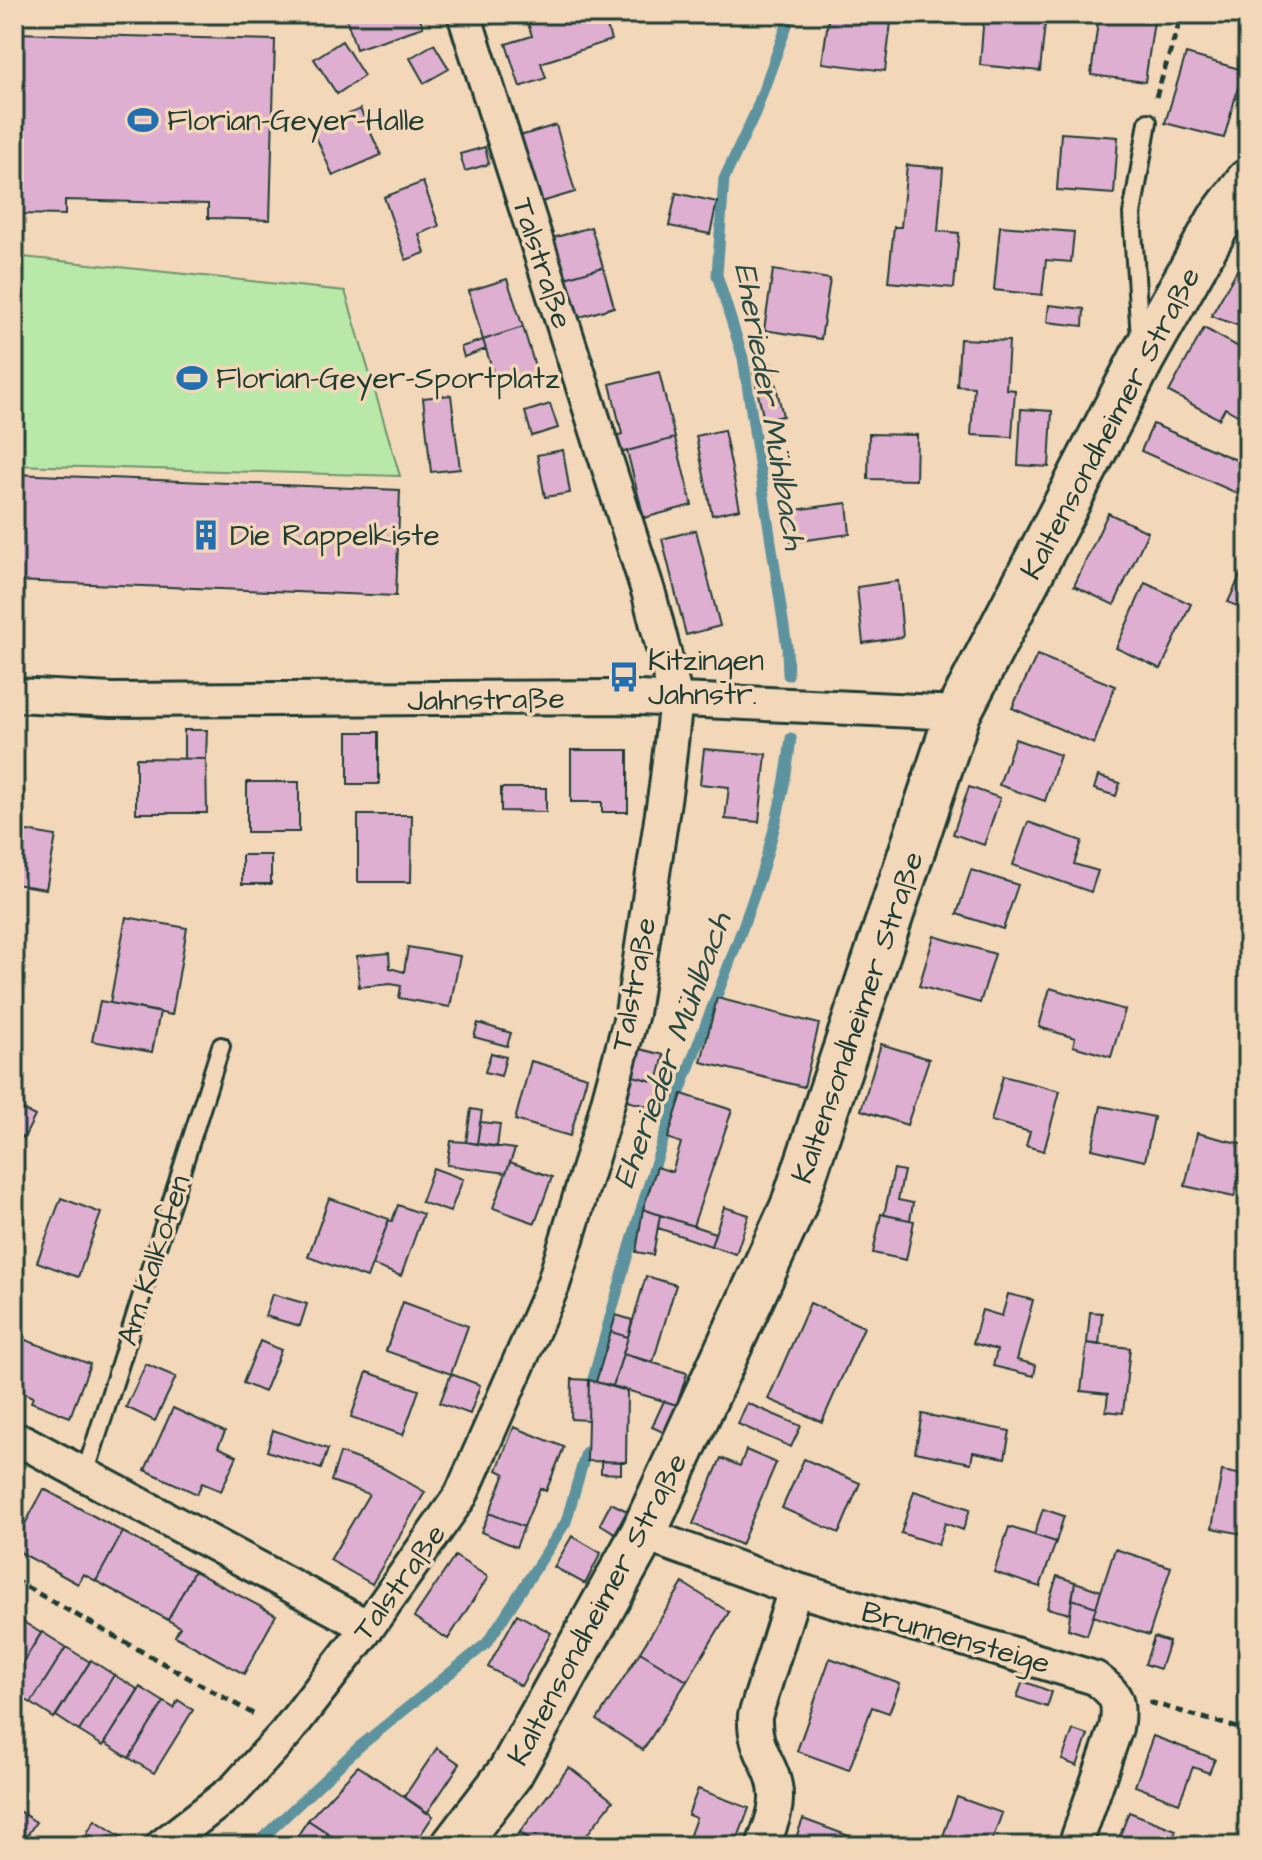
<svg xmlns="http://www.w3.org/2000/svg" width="1262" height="1860" font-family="'Architects Daughter',sans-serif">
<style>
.green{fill:#b8e9a9;stroke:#6c936e;stroke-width:2}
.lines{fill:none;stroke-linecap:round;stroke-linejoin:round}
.stream{stroke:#5c939e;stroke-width:11}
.building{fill:#dfafd1;stroke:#1f3d34;stroke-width:2}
.lane-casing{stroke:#1f3d34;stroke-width:22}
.street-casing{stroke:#1f3d34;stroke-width:38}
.secondary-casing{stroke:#1f3d34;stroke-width:50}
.path{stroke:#1f3d34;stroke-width:5;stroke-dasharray:8 6;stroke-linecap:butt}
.lane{stroke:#f3d7b9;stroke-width:16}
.street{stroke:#f3d7b9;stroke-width:32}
.secondary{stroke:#f3d7b9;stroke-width:44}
.labels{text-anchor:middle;stroke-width:7;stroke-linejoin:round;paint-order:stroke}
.poi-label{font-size:30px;fill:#1f3d34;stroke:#f3d7b9;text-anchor:start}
.street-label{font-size:30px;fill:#1f3d34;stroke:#f3d7b9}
.water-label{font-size:32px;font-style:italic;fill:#294b46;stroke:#f3d7b9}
</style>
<rect width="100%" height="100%" fill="#f3d7b9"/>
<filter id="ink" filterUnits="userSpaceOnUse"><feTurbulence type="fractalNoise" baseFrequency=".0125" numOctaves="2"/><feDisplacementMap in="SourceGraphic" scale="16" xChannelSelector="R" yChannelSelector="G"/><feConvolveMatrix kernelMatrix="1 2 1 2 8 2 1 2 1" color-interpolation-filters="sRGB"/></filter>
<g filter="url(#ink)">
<path class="green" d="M14,256L345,291L400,476L14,465Z"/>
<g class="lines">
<path class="stream" d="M788,675L787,647L743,358L717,275L724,179L755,113L791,14
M593,1379C620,1282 646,1184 681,1089C723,974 778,860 791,738
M254,1846L359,1747L487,1643L566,1522L586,1452"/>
</g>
<path class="building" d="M345,14H419L423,27L356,49Z
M525,14H603L611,40L541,63L546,78L520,87L506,44L532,36Z
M829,14H892L885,71L822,63Z
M984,14H1046L1040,71L980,65Z
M1099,14H1155L1145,82L1091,75Z
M14,33L275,40L270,220L208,218V204L65,200V215L14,214Z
M342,41L364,76L337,94L314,59Z
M434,44L449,69L424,83L410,58Z
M1186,54L1243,70L1224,138L1165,123Z
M360,109L381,155L333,176L313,130Z
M556,125L575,192L538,203L520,136Z
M1061,133L1118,137L1114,194L1057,190Z
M485,147L489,164L465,171L460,154Z
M907,165L943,168L938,231L959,233L954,288L888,282L894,227H901Z
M423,182L439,226L419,234L425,253L406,260L384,197Z
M676,193L717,202L710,234L669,226Z
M1000,226L1074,232L1071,262L1046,260L1042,295L994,290Z
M591,227L603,267L565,278L553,238Z
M1248,251V329L1211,316Z
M603,267L614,307L577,318L565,278Z
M773,270L830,279L821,339L764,330Z
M507,279L523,327L483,340L469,291Z
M1049,305L1084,309L1083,326L1047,322Z
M523,327L538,376L498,388L483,340Z
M1204,328L1248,352V421L1225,408L1219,419L1169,392Z
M960,339L1009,341L1006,389L1015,390L1012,437L971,435L974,387L957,386Z
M483,340L486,349L464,357L461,347Z
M771,364L783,416L764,420L752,368Z
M659,372L675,438L620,453L615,436L622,434L610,384Z
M451,395L460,469L431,472L423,398Z
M550,404L558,428L532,436L525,412Z
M1021,409L1052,411L1049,467L1018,465Z
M1153,424L1248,465V498L1141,451Z
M724,430L740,509L712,515L696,436Z
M869,434L917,435L916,480L868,479Z
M675,438L692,505L644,518L627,451Z
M563,450L570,493L545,497L537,455Z
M14,474L400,490L396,596L14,581Z
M847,503L850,534L791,542L787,511Z
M1108,513L1148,532L1114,605L1074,586Z
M696,530L720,626L686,635L662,539Z
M1248,559V611L1228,602Z
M898,581L903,637L863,643L857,587Z
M1145,583L1191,604L1161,669L1116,648Z
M1037,655L1115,686L1094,744L1012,708Z
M184,730H207L206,759H184Z
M348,732H379V784H348Z
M1015,739L1060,755L1045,801L999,785Z
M704,749L766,754L759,822L725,819L729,787L700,784Z
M571,750H628V812H602V802H571Z
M136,758L206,759L207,813H136Z
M1098,776L1120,783L1116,796L1094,789Z
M247,782H299V832H247Z
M969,787L1000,798L984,845L953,834Z
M14,788L24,790L17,829H14Z
M501,788H546V812L501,811Z
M358,815H412L411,882H358Z
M1028,822L1082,841L1074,864L1098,871L1091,892L1013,865Z
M14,829L56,836L46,889L14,884Z
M242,855H271V884H242Z
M971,870L1018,885L1003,929L957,914Z
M126,917L187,928L172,1015L110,1003Z
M934,936L995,954L980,1003L919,986Z
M408,947L460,956L450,1007L399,998L401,986L391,984L359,987L357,956L389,953L390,968L404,972Z
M1050,988L1125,1010L1111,1057L1073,1046L1075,1038L1039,1027Z
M717,998L819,1024L804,1087L701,1062Z
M100,1001L160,1012L152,1052L92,1041Z
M478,1023L511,1033L507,1046L474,1037Z
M881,1044L929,1059L907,1125L861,1110Z
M640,1049L664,1055L657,1082L633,1076Z
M491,1053L506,1057L501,1076L485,1072Z
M531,1061L587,1077L570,1136L515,1120Z
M633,1076L660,1083L654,1108L627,1101Z
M1003,1076L1060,1091L1044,1151L1026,1146L1030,1132L991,1121Z
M682,1094L732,1110L693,1226L643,1209L657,1167L672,1172L681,1143L668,1138Z
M14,1105L35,1116L24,1138L14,1133Z
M1101,1106L1154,1117L1145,1161L1092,1149Z
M471,1109L482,1111L477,1144L466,1142Z
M480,1122L500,1124L497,1147L477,1144Z
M1197,1133L1246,1145L1234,1197L1185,1186Z
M451,1141L466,1142L515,1149L506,1173L447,1165Z
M510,1162L552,1177L535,1223L493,1208Z
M433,1168L463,1179L450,1212L421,1202Z
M894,1169L904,1171L898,1200L913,1203L910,1220L884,1215Z
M61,1198L101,1213L78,1277L37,1262Z
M329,1198L389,1219L367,1278L308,1257Z
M398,1205L423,1214L401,1276L372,1265L389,1220L392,1221Z
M724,1207L749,1215L736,1254L711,1246Z
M643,1209L660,1215L653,1255L636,1252Z
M881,1214L914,1221L906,1260L873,1253Z
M660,1215L715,1233L711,1246L658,1228Z
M646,1276L676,1285L653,1362L623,1354Z
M272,1294L307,1304L300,1326L265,1316Z
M1008,1294L1033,1300L1017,1360L1036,1365L1034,1376L993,1366L997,1350L973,1343L982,1310L1002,1316Z
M403,1302L468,1326L451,1374L386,1351Z
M810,1303L864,1327L822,1422L768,1399Z
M1090,1312L1102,1313L1099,1345L1087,1343Z
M616,1315L632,1320L628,1337L611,1332Z
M611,1332L628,1337L613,1386L596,1382Z
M15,1336L90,1364L70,1417L31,1402L33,1397L14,1389Z
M260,1341L281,1350L264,1392L243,1383Z
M1087,1343L1130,1348L1123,1413L1106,1411L1108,1394L1081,1391Z
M623,1354L687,1373L677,1405L613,1386Z
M146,1364L176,1377L155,1421L126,1407Z
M367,1372L419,1390L403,1435L351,1417Z
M451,1374L480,1385L470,1414L440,1403Z
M572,1379L589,1380L588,1420L571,1419Z
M589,1380L627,1391L626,1462L587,1461Z
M664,1401L677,1405L665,1433L652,1427Z
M747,1403L801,1426L791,1447L738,1424Z
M173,1408L225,1432L218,1447L237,1456L221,1491L202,1483L197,1494L145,1470Z
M922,1414L1010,1431L1005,1458L973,1452L971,1463L915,1452Z
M514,1427L564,1447L546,1491L540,1488L524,1527L489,1513L505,1474L497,1470Z
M273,1430L328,1449L321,1469L267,1451Z
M746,1450L776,1463L741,1545L693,1524L721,1458L740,1466Z
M340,1453L383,1468L425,1492L372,1584L330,1560L369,1494L331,1481Z
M804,1459L860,1483L839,1533L782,1508Z
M601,1461L621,1462V1474L601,1473Z
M1222,1471L1248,1476V1535L1212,1528Z
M44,1489L123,1532L96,1581L83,1574L78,1584L14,1549V1544Z
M914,1491L970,1509L963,1530L945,1523L938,1545L901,1533Z
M611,1503L627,1511L615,1533L600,1524Z
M1043,1509L1064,1516L1056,1542L1034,1535Z
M489,1513L524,1527L516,1547L481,1532Z
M1009,1527L1056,1542L1040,1587L994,1572Z
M123,1532L194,1571L168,1620L96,1581Z
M572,1536L601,1553L585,1584L554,1567Z
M1115,1549L1171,1567L1149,1635L1093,1616Z
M455,1556L488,1577L448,1639L414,1617Z
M194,1571L276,1615L244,1674L175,1636L180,1627L168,1620Z
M1057,1576L1075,1582L1070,1614L1047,1608Z
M1075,1582L1101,1591L1096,1607L1072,1599Z
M683,1583L729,1612L687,1681L640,1652Z
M1072,1599L1096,1607L1087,1635L1068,1629Z
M517,1614L551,1633L521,1686L488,1667Z
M14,1616L41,1633L14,1677Z
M42,1632L66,1647L31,1703L14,1693V1677Z
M1154,1637L1169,1642L1160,1669L1145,1664Z
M66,1647L90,1662L54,1718L31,1703Z
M640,1652L687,1681L643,1750L597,1720Z
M830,1658L900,1684L889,1713L872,1707L849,1770L797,1751Z
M91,1660L114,1675L79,1731L56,1716Z
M114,1675L139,1690L103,1746L79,1731Z
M1023,1681L1052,1692L1047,1707L1017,1697Z
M140,1687L164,1702L129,1758L105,1743Z
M178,1700L193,1710L154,1773L129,1758L164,1702L174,1708Z
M1073,1730L1088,1735L1077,1766L1062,1760Z
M1153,1736L1215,1759L1209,1773L1193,1767L1179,1803L1135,1786Z
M437,1748L460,1764L427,1813L404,1797Z
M358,1766L433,1816L413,1846H346L308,1820Z
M569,1767L613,1801L578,1846H538L520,1832Z
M698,1789L749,1808L735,1846H686L696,1818L688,1815Z
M957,1797L1002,1813L990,1846H970L943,1836Z
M14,1808L36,1822L20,1846H14Z
M1129,1812L1176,1830L1170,1846H1116Z
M803,1819L871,1844L870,1846H793Z
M95,1820L123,1838L118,1846H107L87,1833Z
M308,1820L328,1833L319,1846H301L294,1841Z
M520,1832L538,1846H510Z"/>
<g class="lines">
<g class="lane-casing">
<path id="lane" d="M1140,339L1132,214L1148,122
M85,1474L221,1046"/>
</g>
<g class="street-casing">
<path id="street" d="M14,695L112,700L617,697L958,713
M24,1442L368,1627
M643,1534L795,1589L1095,1678C1116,1694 1121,1700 1116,1728L1075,1846
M162,1846L235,1789L286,1733L368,1627L461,1495L553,1285L602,1124L632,1013L666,787L676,699L649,594L464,14
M763,1846C768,1830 777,1813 776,1796C776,1766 753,1753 755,1716L795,1589"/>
</g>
<g class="secondary-casing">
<path id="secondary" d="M454,1846L510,1773L643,1534L793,1207L958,713L1142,358L1219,221L1248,182"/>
</g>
<path class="path" d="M1156,97L1182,14
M14,1580L257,1716
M1149,1702L1248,1731"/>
<use href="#lane" class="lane"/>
<use href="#street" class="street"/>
<use href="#secondary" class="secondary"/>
</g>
</g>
<defs>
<g id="stadium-bare" transform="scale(2.4)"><path d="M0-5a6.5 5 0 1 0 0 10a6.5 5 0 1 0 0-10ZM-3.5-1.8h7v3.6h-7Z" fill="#1f6fb2" stroke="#f3d7b9" stroke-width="2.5" paint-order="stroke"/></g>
<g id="building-bare" transform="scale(2.4)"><path d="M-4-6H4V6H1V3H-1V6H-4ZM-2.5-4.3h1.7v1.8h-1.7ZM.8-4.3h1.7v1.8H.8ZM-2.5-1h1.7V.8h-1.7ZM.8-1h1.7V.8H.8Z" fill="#1f6fb2" stroke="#f3d7b9" stroke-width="2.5" paint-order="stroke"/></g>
<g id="bus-bare" transform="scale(2.4)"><path d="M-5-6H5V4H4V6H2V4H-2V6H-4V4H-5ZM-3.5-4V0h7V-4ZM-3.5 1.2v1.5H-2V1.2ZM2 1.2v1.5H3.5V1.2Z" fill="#1f6fb2" stroke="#f3d7b9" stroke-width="2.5" paint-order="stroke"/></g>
</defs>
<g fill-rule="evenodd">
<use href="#stadium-bare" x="143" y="120"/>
<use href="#stadium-bare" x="192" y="378"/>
<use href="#building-bare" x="206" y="535"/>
<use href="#bus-bare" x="624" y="677"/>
</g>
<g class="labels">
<g class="poi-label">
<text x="167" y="130">Florian-Geyer-Halle</text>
<text x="216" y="388">Florian-Geyer-Sportplatz</text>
<text x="230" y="545">Die Rappelkiste</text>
<text x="648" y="670">Kitzingen<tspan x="648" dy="34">Jahnstr.</tspan></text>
</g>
<g class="street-label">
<text transform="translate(543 263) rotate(72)" y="10">Talstraße</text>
<text transform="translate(1110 423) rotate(-62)" y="10">Kaltensondheimer Straße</text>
<text transform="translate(486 699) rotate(-1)" y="10">Jahnstraße</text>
<text transform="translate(633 984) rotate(-79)" y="10">Talstraße</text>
<text transform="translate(857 1017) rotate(-71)" y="10">Kaltensondheimer Straße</text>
<text transform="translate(153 1260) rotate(-72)" y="10">Am Kalkofen</text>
<text transform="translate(399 1582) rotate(-54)" y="10">Talstraße</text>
<text transform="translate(597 1609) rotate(-62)" y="10">Kaltensondheimer Straße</text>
<text transform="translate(956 1637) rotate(16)" y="10">Brunnensteige</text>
</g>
<g class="water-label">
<text transform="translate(771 406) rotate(80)" y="11">Eherieder Mühlbach</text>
<text transform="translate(671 1050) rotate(-70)" y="11">Eherieder Mühlbach</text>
</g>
</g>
<rect width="1262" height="1860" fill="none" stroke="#f3d7b9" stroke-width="48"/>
<rect x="24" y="24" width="1214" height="1812" fill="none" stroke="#1f3d34" stroke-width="3" filter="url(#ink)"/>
</svg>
